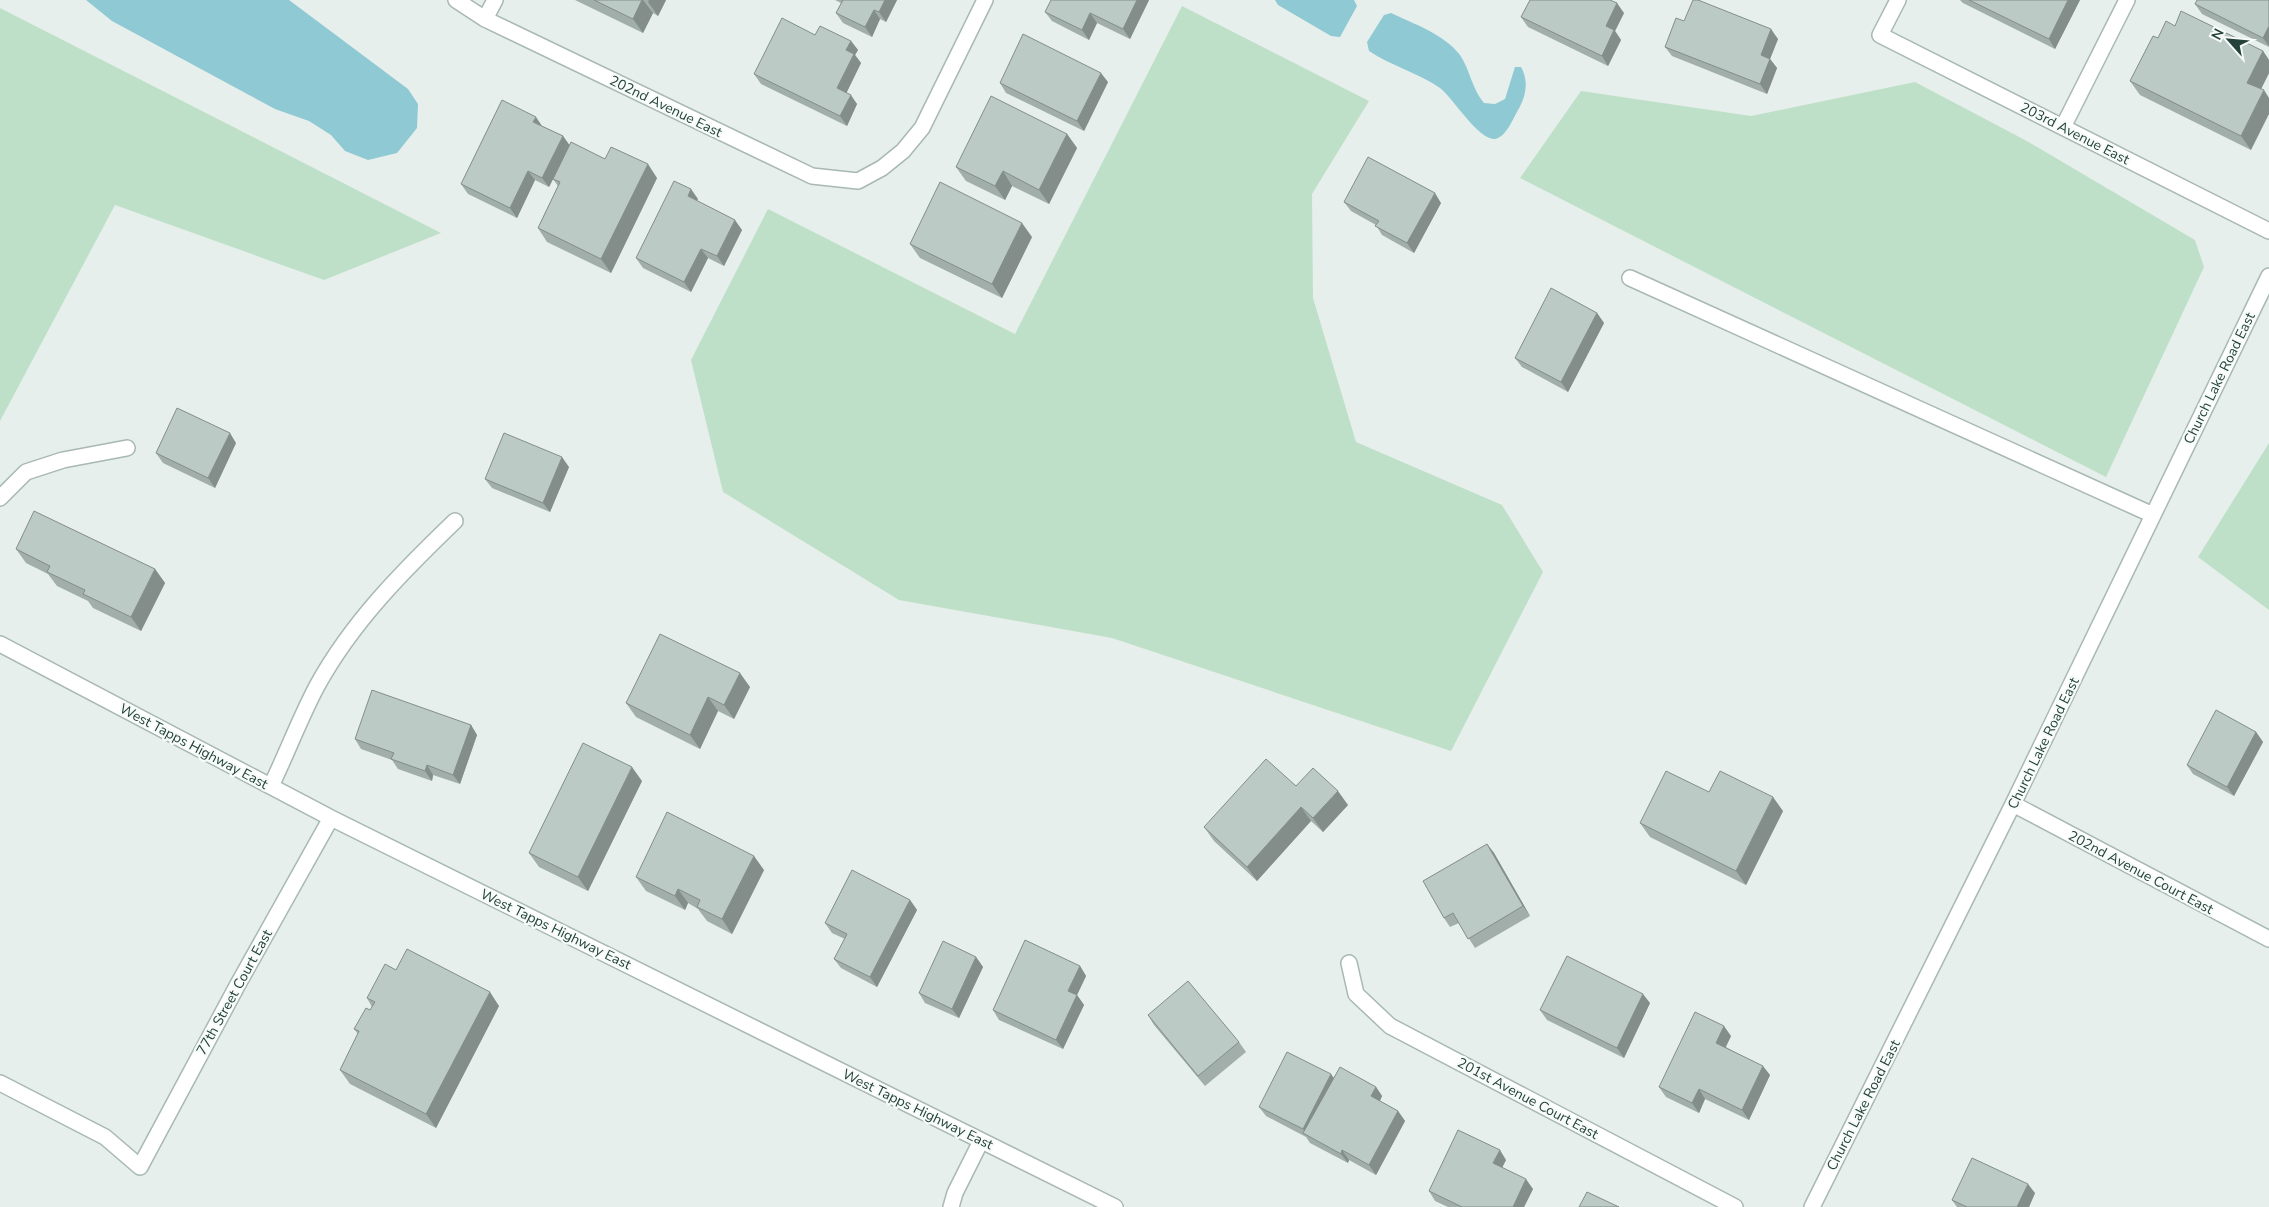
<svg xmlns="http://www.w3.org/2000/svg" width="2269" height="1207" font-family="'Nunito Sans',sans-serif">
<style>
.green{fill:#bfe0c8}
.water{fill:#8ec9d4}
.lines{fill:none;stroke-linecap:round;stroke-linejoin:round}
.minor-casing{stroke:#a8b8b2;stroke-width:18}
.minor{stroke:#fff;stroke-width:15}
.wall{fill:#a1aea9}
.shaded-wall{fill:#838d89}
.building{fill:#bbcac4;stroke:#838d89}
.labels{text-anchor:middle;stroke-width:4.5;stroke-linejoin:round;paint-order:stroke}
.street-label{font-size:14px;fill:#24423a;stroke:#f7fbf9}
</style>
<rect width="100%" height="100%" fill="#e6efeb"/>
<path class="green" d="M1182,6L1369,101L1312,194L1313,298L1356,442L1502,505L1543,572L1451,751L1112,638L899,600L723,492L691,360L768,209L1015,334Z
M0,8L441,233L324,280L115,205L0,421Z
M1915,82L2025,140L2195,240L2204,267L2106,477L1520,178L1581,91L1751,116Z
M2269,443V610L2198,557Z"/>
<path class="water" d="M86,0H289L408,89L418,104L417,128L397,153L368,160L345,151L331,135L309,121L275,109L112,21Z
M1275,0H1354L1357,6L1340,37L1331,36L1278,5Z
M1391,13C1414,24 1444,34 1460,55C1470,70 1472,89 1484,103L1495,104L1505,99L1515,67H1521C1529,81 1526,97 1518,110C1513,119 1506,137 1495,139C1478,140 1454,99 1440,88C1419,73 1391,66 1369,51L1367,42L1384,15Z"/>
<g class="lines">
<g class="minor-casing">
<path id="minor" d="M456,0L485,19L812,176L858,181L882,168L903,151L922,128L985,0
M1898,0L1880,35L2269,231
M485,19L495,0
M2063,127L2127,0
M1630,278L2153,515
M0,498L26,472L63,460L127,448
M0,644L331,818L1115,1207
M271,786C287,753 300,718 317,686C352,622 403,571 455,521
M2013,804L2269,939
M1349,963L1356,994L1390,1026L1735,1207
M0,1083L105,1137L140,1167L237,986L331,818
M951,1207L955,1193L981,1141
M1812,1207L2013,804L2269,276"/>
</g>
<use href="#minor" class="minor"/>
</g>
<path class="wall" d="M575,0H666L658,16L653,13L643,33Z
M835,0H897L886,22L880,19L872,37L843,23L836,13L841,3Z
M1149,0L1130,39L1097,23L1089,40L1052,21L1045,12Z
M1960,0H2080L2055,49L1963,3Z
M2269,0V47L2202,14L2195,4Z
M1624,13L1615,31L1621,40L1608,66L1528,27L1521,17Z
M1684,21L1778,39L1770,59L1777,68L1767,94L1672,56L1665,47Z
M2175,26L2263,51L2269,60V73L2261,89L2251,150L2140,95L2130,81L2158,38Z
M815,35L851,41L858,50L855,55L861,63L846,93L857,104L847,126L761,84L754,74Z
M1108,82L1084,131L1006,93L1000,83Z
M542,126L563,136L570,146L657,178L611,273L547,242L538,228L558,186L553,179L549,187L535,180L517,218L468,194L461,184Z
M1067,134L1077,148L1049,204L1012,186L1005,200L966,181L956,167Z
M698,199L697,201L742,230L724,266L708,258L691,292L643,268L636,258Z
M1344,202L1441,203L1414,253L1382,235L1376,225L1351,211Z
M1032,237L1002,298L920,258L910,244Z
M1597,313L1604,323L1568,392L1522,367L1515,358Z
M236,443L215,488L163,463L156,453Z
M569,467L550,512L492,488L485,479Z
M16,549L155,569L165,583L141,631L93,608L88,601L57,586L48,574L26,563Z
M750,687L734,719L718,711L700,749L636,717L626,703Z
M471,725L477,735L460,784L433,775L432,781L398,769L392,760L361,749L355,739Z
M2256,732L2263,742L2234,796L2193,774L2187,765Z
M642,781L588,891L539,867L529,853Z
M1296,786L1348,805L1323,832L1311,821L1257,881L1214,841L1204,827Z
M1709,792L1783,811L1746,885L1650,837L1640,823Z
M1487,844L1494,853L1530,916L1475,948L1459,923L1450,927L1444,918Z
M764,870L732,934L707,921L698,909L688,903L685,910L646,891L636,877Z
M910,900L917,910L877,987L841,968L834,959L845,939L832,933L825,923Z
M976,957L983,967L959,1018L925,1003L919,993Z
M1080,966L1086,976L1077,995L1084,1005L1063,1049L999,1020L993,1010Z
M396,970L499,1006L436,1128L350,1084L340,1070L358,1034L354,1029L370,1010L372,1007L367,998Z
M1650,1003L1624,1058L1547,1020L1540,1010Z
M1148,1015L1239,1042L1246,1052L1205,1086L1154,1025Z
M1731,1036L1726,1047L1770,1075L1749,1120L1705,1099L1699,1113L1666,1097L1659,1087Z
M1334,1078L1376,1087L1382,1096L1380,1101L1398,1111L1405,1121L1376,1175L1349,1160L1348,1163L1310,1143L1306,1137L1266,1116L1259,1107Z
M1506,1160L1502,1168L1533,1189L1524,1207H1448L1435,1201L1429,1191Z
M2035,1193L2029,1207H1957L1952,1200Z"/>
<path class="shaded-wall" d="M642,0H643L653,13L643,33L633,19Z
M649,0H666L658,16L648,2Z
M885,0H897L886,22L879,12Z
M1137,0H1149L1130,39L1123,29Z
M2068,0H2080L2055,49L2049,39Z
M1617,3L1624,13L1615,31L1621,40L1608,66L1602,56L1606,26Z
M874,10L880,19L872,37L865,27Z
M1090,13L1097,23L1089,40L1082,30Z
M2269,26V46L2263,38Z
M1771,29L1778,39L1770,59L1777,68L1767,94L1760,84L1761,55Z
M851,41L858,50L855,55L861,63L844,98L837,88L846,50Z
M2263,51L2269,60V73L2257,97L2247,83Z
M1101,73L1108,82L1084,131L1077,121Z
M2264,90L2269,98V114L2251,150L2241,136Z
M851,95L857,104L847,126L840,116Z
M536,117L542,126L533,122Z
M1067,134L1077,148L1049,204L1039,190Z
M563,136L570,146L549,187L542,178Z
M648,164L657,178L611,273L601,259Z
M528,171L535,180L517,218L510,208Z
M1003,171L1012,186L1005,200L995,186Z
M691,189L698,199L695,205L688,196Z
M1435,193L1441,203L1414,253L1407,243Z
M735,220L742,230L724,266L717,256Z
M1022,223L1032,237L1002,298L992,284Z
M701,249L708,258L691,292L684,282Z
M1597,313L1604,323L1568,392L1561,382Z
M230,433L236,443L215,488L208,478Z
M562,457L569,467L550,512L543,503Z
M155,569L165,583L141,631L131,617Z
M740,673L750,687L734,719L724,705Z
M708,697L718,711L700,749L690,735Z
M471,725L477,735L460,784L453,775Z
M2256,732L2263,742L2234,796L2227,787Z
M427,765L433,775L432,781L425,771Z
M632,767L642,781L588,891L578,877Z
M1338,791L1348,805L1323,832L1313,818Z
M1773,797L1783,811L1746,885L1736,871Z
M1301,807L1311,821L1257,881L1247,867Z
M1487,844L1494,853L1530,916L1523,906Z
M754,856L764,870L732,934L722,919Z
M678,889L688,903L685,910L675,896Z
M910,900L917,910L877,987L870,977Z
M976,957L983,967L959,1018L952,1009Z
M1080,966L1086,976L1077,995L1084,1005L1063,1049L1056,1040L1068,991Z
M490,992L499,1006L436,1128L426,1114Z
M1643,994L1650,1003L1624,1058L1617,1048Z
M1724,1026L1731,1036L1723,1052L1716,1043Z
M1763,1066L1770,1075L1749,1120L1742,1110Z
M1331,1074L1338,1084L1307,1135L1303,1129Z
M1376,1087L1382,1096L1378,1105L1371,1096Z
M1699,1089L1705,1099L1699,1113L1692,1103Z
M1398,1111L1405,1121L1376,1175L1369,1165Z
M1342,1150L1349,1160L1348,1163L1341,1154Z
M1500,1150L1506,1160L1499,1173L1493,1163Z
M1526,1179L1533,1189L1524,1207H1513Z
M2028,1184L2035,1193L2029,1207H2017Z"/>
<path class="building" d="M594,0H642L633,19Z
M843,0H885L879,12L874,10L865,27L836,13Z
M1051,0H1137L1123,29L1090,13L1082,30L1045,12Z
M1530,0H1610L1617,3L1606,26L1614,30L1602,56L1521,17Z
M1693,0H1698L1771,29L1761,55L1770,59L1760,84L1665,47L1676,18L1684,21Z
M1969,0H2068L2049,39Z
M2197,0H2269V26L2263,38L2195,4Z
M2181,11L2263,51L2247,83L2264,90L2241,136L2130,81L2153,36L2158,38L2166,21L2175,26Z
M782,18L815,35L820,26L851,41L846,50L854,54L837,88L851,95L840,116L754,74Z
M1023,34L1101,73L1077,121L1000,83Z
M991,96L1067,134L1039,190L1003,171L995,186L956,167Z
M502,100L536,117L533,122L563,136L542,178L528,171L510,208L461,184Z
M571,142L605,159L611,147L648,164L601,259L538,228L560,182L553,179Z
M1368,157L1435,193L1407,243L1375,226L1379,221L1344,202Z
M674,181L691,189L688,196L735,220L717,256L701,249L684,282L636,258Z
M940,182L1022,223L992,284L910,244Z
M1551,288L1597,313L1561,382L1515,358Z
M177,408L230,433L208,478L156,453Z
M504,433L562,457L543,503L485,479Z
M34,511L155,569L131,617L83,594L85,590L47,572L50,566L16,549Z
M660,634L740,673L724,705L708,697L690,735L626,703Z
M372,690L471,725L453,775L427,765L425,771L391,759L394,753L355,739Z
M2216,710L2256,732L2227,787L2187,765Z
M583,743L632,767L578,877L529,853Z
M1266,759L1296,786L1313,768L1338,791L1313,818L1301,807L1247,867L1204,827Z
M1666,771L1709,792L1720,771L1773,797L1736,871L1640,823Z
M667,812L754,856L722,919L697,907L700,900L678,889L675,896L636,877Z
M1487,844L1523,906L1468,939L1453,913L1444,918L1423,881Z
M852,870L910,900L870,977L834,959L847,934L825,923Z
M1025,940L1080,966L1068,991L1077,995L1056,1040L993,1010Z
M943,941L976,957L952,1009L919,993Z
M407,949L490,992L426,1114L340,1070L359,1031L354,1029L366,1008L370,1010L375,1002L367,998L385,964L396,970Z
M1567,956L1643,994L1617,1048L1540,1010Z
M1188,981L1239,1042L1198,1076L1148,1015Z
M1695,1012L1724,1026L1716,1043L1763,1066L1742,1110L1699,1089L1692,1103L1659,1087Z
M1287,1052L1331,1074L1303,1129L1259,1107Z
M1340,1067L1376,1087L1371,1096L1398,1111L1369,1165L1342,1150L1341,1154L1303,1133Z
M1458,1130L1500,1150L1493,1163L1526,1179L1513,1207H1462L1429,1191Z
M1972,1158L2028,1184L2017,1207H1967L1952,1200Z
M1587,1192L1619,1207H1579Z"/>
<g class="labels">
<g class="street-label">
<text transform="translate(666 106) rotate(26)" y="5">202nd Avenue East</text>
<text transform="translate(2075 133) rotate(27)" y="5">203rd Avenue East</text>
<text transform="translate(2219 378) rotate(-64)" y="5">Church Lake Road East</text>
<text transform="translate(2043 743) rotate(-64)" y="5">Church Lake Road East</text>
<text transform="translate(194 746) rotate(28)" y="5">West Tapps Highway East</text>
<text transform="translate(2141 872) rotate(28)" y="5">202nd Avenue Court East</text>
<text transform="translate(556 929) rotate(26)" y="5">West Tapps Highway East</text>
<text transform="translate(234 992) rotate(-61)" y="5">77th Street Court East</text>
<text transform="translate(1528 1098) rotate(28)" y="5">201st Avenue Court East</text>
<text transform="translate(1863 1105) rotate(-63)" y="5">Church Lake Road East</text>
<text transform="translate(918 1109) rotate(26)" y="5">West Tapps Highway East</text>
</g>
</g>
<g transform="translate(2229 40) rotate(297)" stroke="#f7fbf9" stroke-width="4" paint-order="stroke">
<path d="M0-4L9 19L0 12L-9 19Z" fill="#24423a"/>
<text y="-8" font-size="14" font-weight="bold" text-anchor="middle" fill="#24423a">N</text>
</g>
</svg>
